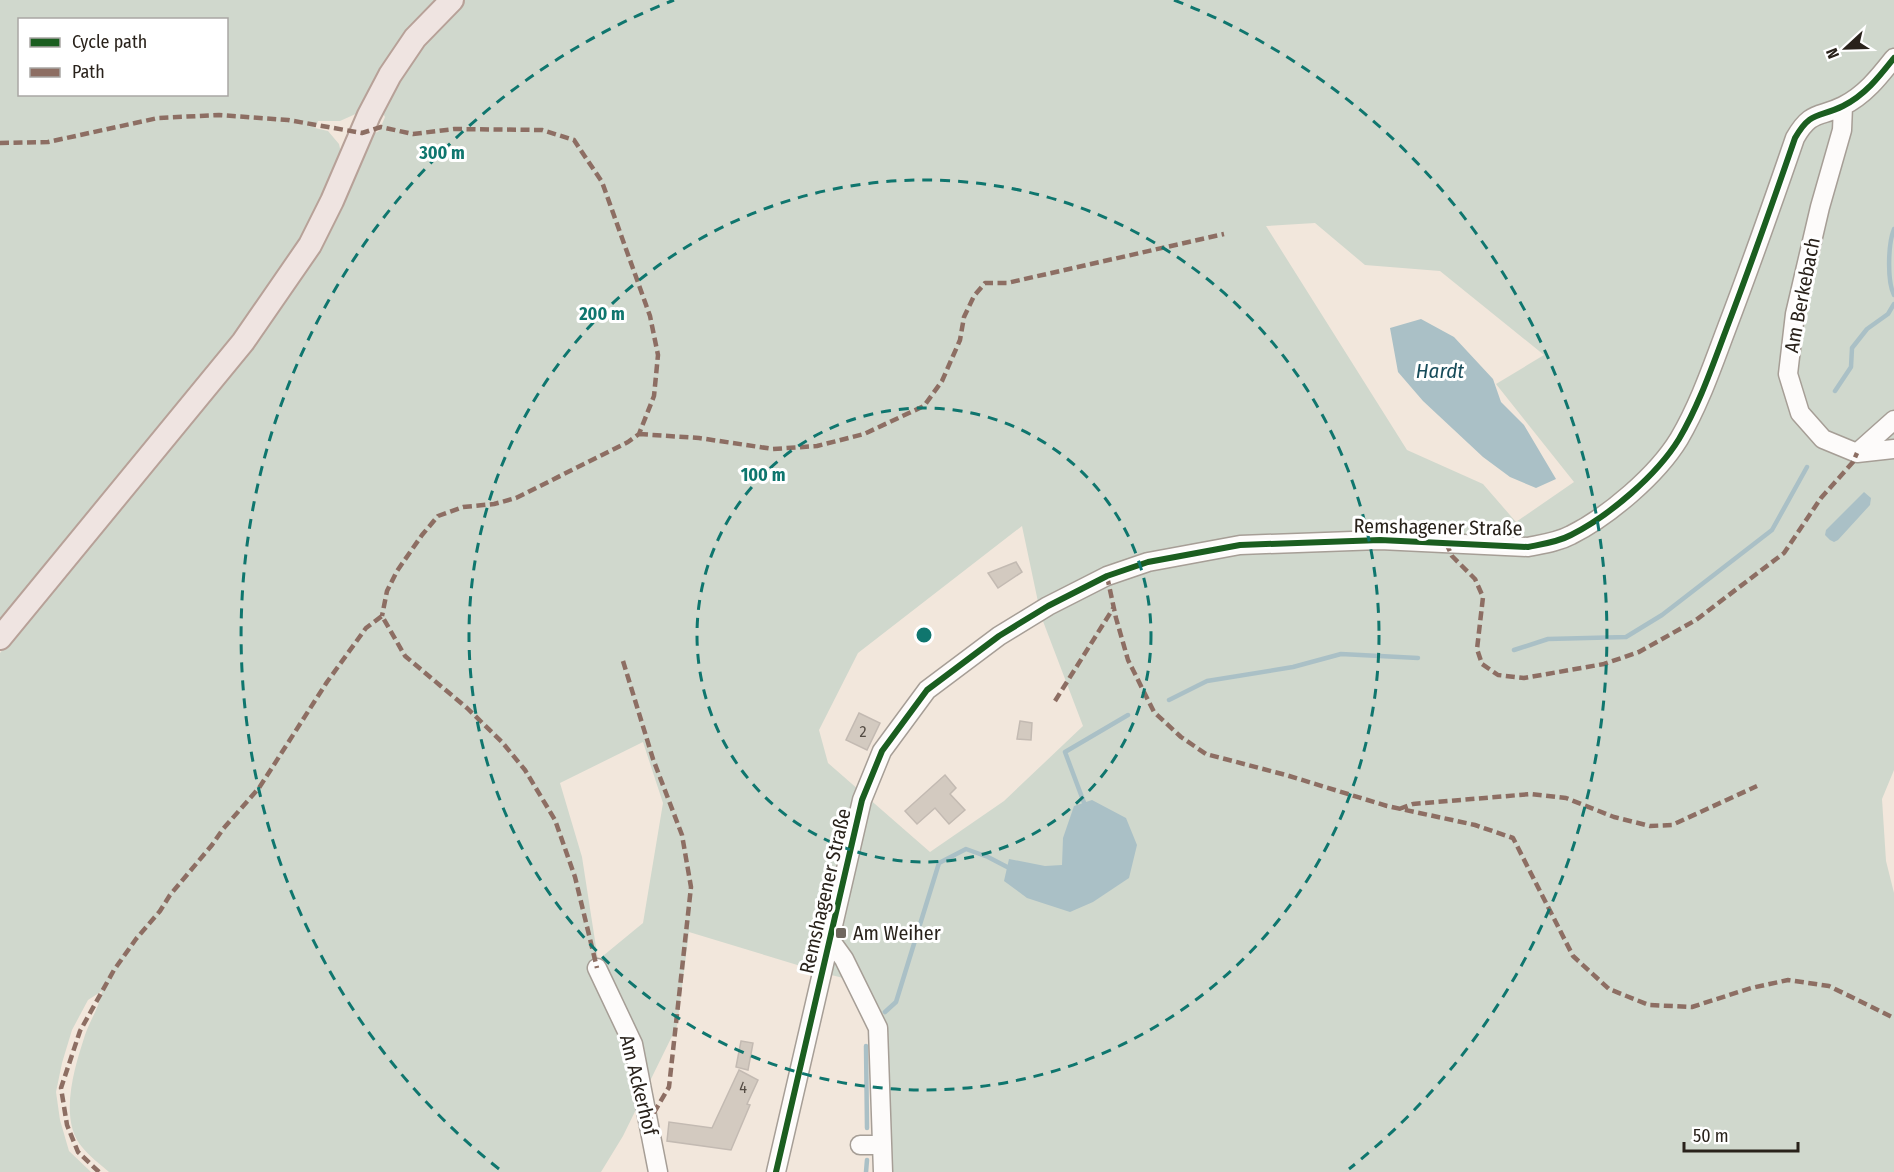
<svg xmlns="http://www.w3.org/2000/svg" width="1894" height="1172" font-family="'Fira Sans Condensed',sans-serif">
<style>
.green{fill:#d0d8cd;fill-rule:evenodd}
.water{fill:#aac0c6}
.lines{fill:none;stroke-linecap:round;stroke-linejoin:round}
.stream{stroke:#aac0c6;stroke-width:4.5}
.building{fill:#d3cac0;stroke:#c3bab2;stroke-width:1.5}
.minor-casing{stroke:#a69e96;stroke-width:21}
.major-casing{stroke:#b7a198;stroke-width:26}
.minor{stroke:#fdfbfa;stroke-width:18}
.major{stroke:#efe4e1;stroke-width:22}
.quiet{stroke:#8d6e63;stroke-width:4.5;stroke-dasharray:9 4.5;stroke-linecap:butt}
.cycleway-casing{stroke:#fff;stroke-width:10}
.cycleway{stroke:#1b5e20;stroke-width:6}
.ring{fill:none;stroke:#0f766e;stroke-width:3;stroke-dasharray:10 8}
.poi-dot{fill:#6f675f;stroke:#fff;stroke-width:2}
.labels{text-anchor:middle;stroke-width:6;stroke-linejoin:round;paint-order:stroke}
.number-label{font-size:16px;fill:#544c44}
.street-label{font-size:20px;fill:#29221b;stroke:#fff}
.poi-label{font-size:20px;fill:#29221b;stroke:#fff;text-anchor:start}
.water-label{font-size:21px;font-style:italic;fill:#174c5a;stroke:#fff}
.centre{fill:#0f766e;stroke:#fff;stroke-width:3}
.ring-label{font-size:18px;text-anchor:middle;font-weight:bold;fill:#0f766e;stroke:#fff;stroke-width:6;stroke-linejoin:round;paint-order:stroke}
</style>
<rect width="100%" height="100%" fill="#f2e7dc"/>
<path class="green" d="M0,0H435L423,12L391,53L360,112L340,121H318L315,128L328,131L339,144L341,153L336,170L298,248L241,330L0,625ZM20,20H226V94H20Z
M464,0H1894V770L1882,799L1886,861L1894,893V1172H886L881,1028L860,982L827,974L689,932L677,1026L623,1136L601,1172H109C100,1164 89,1156 82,1147C58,1119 75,1066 85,1035C90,1020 100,1006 102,991L88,1000L72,1030L62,1063L56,1092L60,1120L69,1151L91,1172H0V653L186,424L369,136L379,131L385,117L382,111C400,69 432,33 464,0ZM1315,223L1365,265L1440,271L1544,355L1496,384L1574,482L1516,522L1483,484L1407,450L1266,226ZM1022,526L1041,616L1083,726L1004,801L930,852L828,763L819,730L858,653ZM643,742L663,803L643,923L598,960L582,857L560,783Z"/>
<path class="water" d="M1421,319L1454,337L1493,379L1501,402L1524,425L1556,479L1536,488L1510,477L1483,457L1423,401L1398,372L1390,328Z
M1864,492L1871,498L1870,505L1838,540L1834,542L1830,540L1825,535L1826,530Z
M1092,800L1126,818L1137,845L1129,878L1093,902L1070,912L1027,898L1004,881L1009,859L1045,866L1062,865L1063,838L1074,806Z"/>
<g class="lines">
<path class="stream" d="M1894,229C1888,244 1887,281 1894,295
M1835,391L1851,367L1852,348L1867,329L1888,314L1894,304
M1514,650L1548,639L1626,637L1662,615L1772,530L1807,467
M1169,700L1207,681L1293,667L1341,654L1418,658
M1086,808L1065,752L1128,715
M885,1012L896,1002L939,863L966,849L988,857L1011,869
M866,1046L867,1128
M866,1172L867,1160"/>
</g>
<path class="building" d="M1016,562L1022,572L998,588L988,573Z
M859,713L880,723L867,750L846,740Z
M1020,721L1032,723L1031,740L1017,739Z
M945,775L956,788L950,794L965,810L949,824L935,808L917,824L905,811Z
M741,1041L753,1043L748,1070L736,1067Z
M739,1070L758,1080L747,1104L750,1105L731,1150L667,1141L669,1122L712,1128Z"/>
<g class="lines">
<g class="minor-casing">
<path id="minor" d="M1843,106L1842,130L1820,207L1795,314L1788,374L1800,413L1823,439L1857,453L1894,449
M1857,453L1894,420
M831,941L844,959L878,1028L883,1172
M597,968L633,1044L658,1172
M860,1145H881
M776,1172L862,800L882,751L927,690L999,636L1048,606L1107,576L1148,562L1240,545L1380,540L1528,547C1543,544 1558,542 1571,535C1609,516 1657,475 1679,439C1699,405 1712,367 1726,330C1750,267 1773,202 1795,138C1811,110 1819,118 1843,106C1865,95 1879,77 1894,58"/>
</g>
<g class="major-casing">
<path id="major" d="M0,638L243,342L310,245L332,201L369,115L390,75L415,38L452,0"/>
</g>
<use href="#minor" class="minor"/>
<use href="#major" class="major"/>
<path class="quiet" d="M0,143L48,142L158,118L219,115L288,120L362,133L381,127L413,134L454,129L542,130L574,140L602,182L650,316L658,355L654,396L639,434L628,442L516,498L494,504L463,507L438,516L422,535L397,571L387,591L382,616
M639,434L699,438L773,449L817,446L864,434L924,406L942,381L960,340L964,317L974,296L985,283H1007L1224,234
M1446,543L1452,556L1475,579L1483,597L1477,649L1482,664L1498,675L1524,678L1604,664L1639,652L1696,620L1784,553L1821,498L1853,462L1857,453
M1107,576L1116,618L1128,660L1154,712L1181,737L1206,754L1286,775L1387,806L1475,825L1513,838L1573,956L1609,989L1649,1005L1692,1007L1751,988L1788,980L1829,986L1894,1018
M623,661L653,759L682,835L691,887L669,1087L649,1121
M1055,701L1114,607
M1399,809L1413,804L1531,794L1566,798L1614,817L1650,826L1672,825L1757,786
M99,1172L78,1152L67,1125L61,1088L80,1031L114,970L136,939L160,911L170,895L212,845L223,829L259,788L327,682L366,628L382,616L405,656L467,708L502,742L525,770L555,820L575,877L597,968"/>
<g class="cycleway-casing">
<path id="cycleway" d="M776,1172L862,800L882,751L927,690L999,636L1048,606L1107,576L1148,562L1240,545L1380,540L1528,547C1543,544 1558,542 1571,535C1609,516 1657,475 1679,439C1699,405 1712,367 1726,330C1750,267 1773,202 1795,138C1811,110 1819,118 1843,106C1865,95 1879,77 1894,58"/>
</g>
<use href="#cycleway" class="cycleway"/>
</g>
<g class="ring">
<circle cx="924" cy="635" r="227"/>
<circle cx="924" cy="635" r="455"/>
<path d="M499 1169A682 682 0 0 1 674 0M1174 0A682 682 0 0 1 1349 1169"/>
</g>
<rect class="poi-dot" x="835" y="927" width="12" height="12" rx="3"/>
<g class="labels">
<g class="number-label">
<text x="863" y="737">2</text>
<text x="743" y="1093">4</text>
</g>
<g class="street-label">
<text transform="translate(1802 295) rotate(-79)" y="7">Am Berkebach</text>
<text transform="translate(1438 527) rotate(1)" y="7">Remshagener Straße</text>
<text transform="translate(825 891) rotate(-77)" y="7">Remshagener Straße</text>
<text transform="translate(639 1085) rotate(76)" y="7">Am Ackerhof</text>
</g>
<g class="poi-label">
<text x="853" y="940">Am Weiher</text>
</g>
<g class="water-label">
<text x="1440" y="378">Hardt</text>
</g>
</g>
<circle cx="924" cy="635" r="9" class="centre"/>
<g class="ring-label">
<text x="442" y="159">300 m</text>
<text x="602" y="320">200 m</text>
<text x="763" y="481">100 m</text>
</g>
<rect x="18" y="18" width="210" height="78" fill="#ffffff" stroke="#a9a7a4" stroke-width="1.5"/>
<rect x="30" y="38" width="30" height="9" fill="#1b5e20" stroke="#a9a7a4" stroke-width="1.5"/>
<text x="72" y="48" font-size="18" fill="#29221b">Cycle path</text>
<rect x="30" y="68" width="30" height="9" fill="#8d6e63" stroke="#a9a7a4" stroke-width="1.5"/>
<text x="72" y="78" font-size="18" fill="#29221b">Path</text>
<g transform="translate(1846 48) rotate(248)" stroke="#ffffff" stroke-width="4.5" paint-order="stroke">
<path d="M0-4.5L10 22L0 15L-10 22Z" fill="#29221b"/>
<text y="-9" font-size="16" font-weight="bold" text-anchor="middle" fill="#29221b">N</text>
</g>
<path d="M1684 1142v9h114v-9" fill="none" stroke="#29221b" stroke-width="3"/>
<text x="1693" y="1142" font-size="18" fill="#29221b" stroke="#ffffff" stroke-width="4.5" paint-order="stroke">50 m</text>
</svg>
